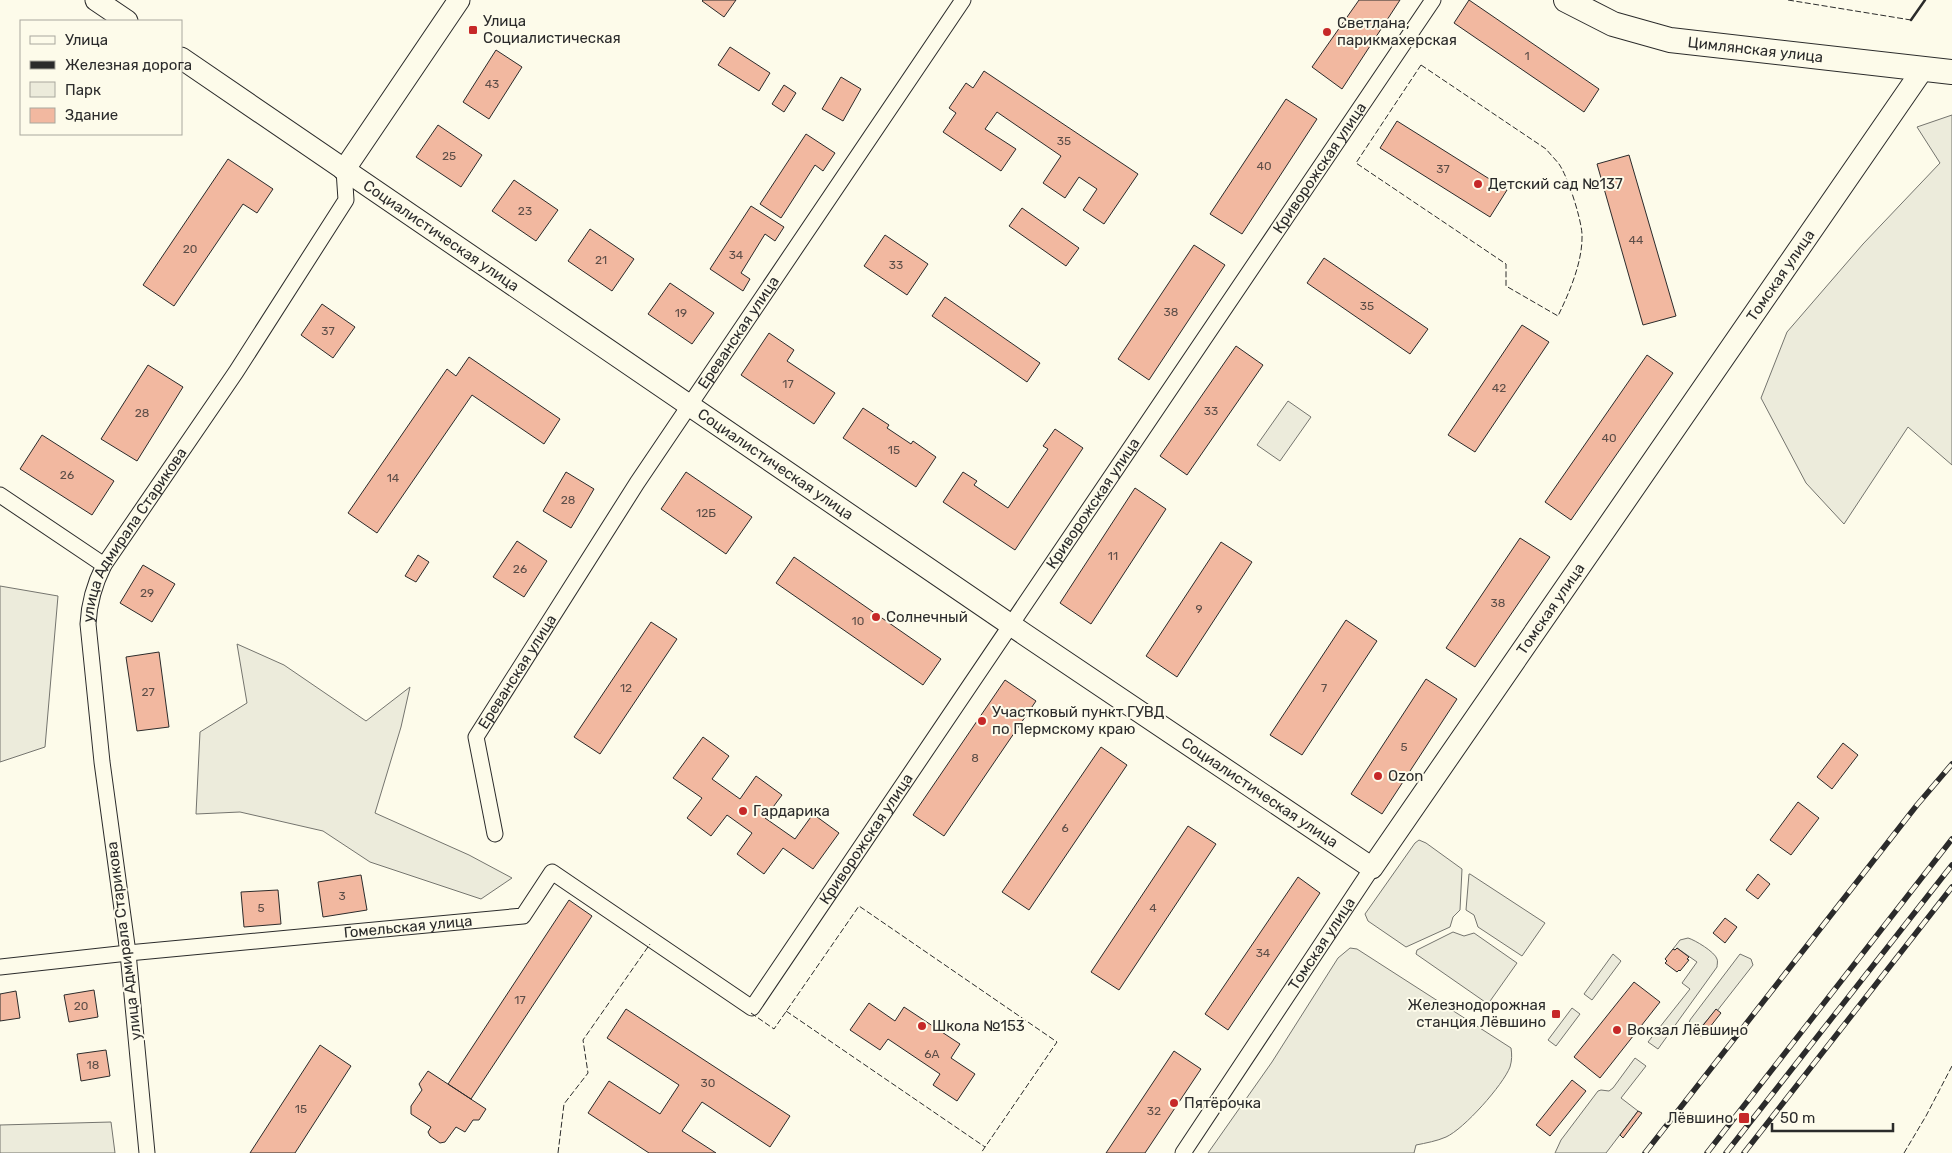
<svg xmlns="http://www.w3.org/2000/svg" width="1952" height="1153" font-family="Rubik,sans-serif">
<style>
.green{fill:#ecebdb;stroke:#74746e}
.building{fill:#f2b8a0;stroke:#2b2b2b}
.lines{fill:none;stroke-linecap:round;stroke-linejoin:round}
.street-casing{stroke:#2b2b2b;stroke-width:17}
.secondary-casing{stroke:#2b2b2b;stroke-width:23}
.primary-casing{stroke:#2b2b2b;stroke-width:26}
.street{stroke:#fdfbea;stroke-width:15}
.secondary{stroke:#fdfbea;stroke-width:21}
.primary{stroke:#fdfbea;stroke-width:24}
.rail-casing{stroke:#2b2b2b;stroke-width:5.5}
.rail{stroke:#fdfbea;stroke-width:4;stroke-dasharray:11;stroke-linecap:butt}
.fence{stroke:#2b2b2b;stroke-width:1;stroke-dasharray:6 2.5;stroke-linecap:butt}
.wall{stroke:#2b2b2b;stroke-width:2.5}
.poi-dot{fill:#c62828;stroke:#fdfbea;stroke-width:2}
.labels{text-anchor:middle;stroke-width:4;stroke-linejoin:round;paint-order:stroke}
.number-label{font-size:12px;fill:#5d4e48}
.poi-label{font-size:15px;fill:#2b2b2b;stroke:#fdfbea;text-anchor:start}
.street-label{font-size:15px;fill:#2b2b2b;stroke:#fdfbea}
</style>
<rect width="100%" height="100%" fill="#fdfbea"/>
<path class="green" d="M1952,115V465L1908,427L1844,524L1806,483L1761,398L1787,332L1863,244L1940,163L1917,127Z
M1288,401L1311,417L1280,461L1257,445Z
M0,586L58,596L45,747L0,762Z
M237,644L284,665L366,721L410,687L401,727L375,813L469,855L512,878L481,899L370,862L323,831L240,812L196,814L200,732L247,703Z
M1419,840L1426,843L1462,869L1460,910L1453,917L1450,927L1406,947L1368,921L1365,914L1415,843Z
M1469,874H1470L1545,923L1522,956L1478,927L1474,915L1466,910Z
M1453,932L1464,936L1474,933L1517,963L1488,1004L1416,954L1417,950Z
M1688,938C1695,940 1715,952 1717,959C1718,961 1717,965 1717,967L1658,1049L1648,1042L1690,989L1682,983L1697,962L1677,948L1675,950L1673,949L1680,940Z
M1350,948L1357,949L1511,1048C1512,1055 1512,1060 1510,1067C1503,1085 1464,1129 1446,1137C1437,1141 1426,1143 1416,1145L1414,1153H1208L1272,1062L1338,958Z
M1613,954L1621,961L1592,1000L1584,994Z
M1740,954L1751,959L1753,965L1717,1011L1716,1010L1695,1034L1688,1028L1690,1020Z
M1572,1008L1580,1014L1556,1046L1548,1040Z
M1635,1058L1646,1066L1621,1098L1638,1111L1606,1153H1555L1561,1140L1598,1091L1601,1090L1609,1091L1613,1088Z
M111,1122L115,1153H0V1125Z"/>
<path class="building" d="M703,0H736L724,17L702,1Z
M1359,0H1400L1342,89L1312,67Z
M1469,0L1599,89L1584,112L1454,23Z
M730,47L770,73L759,91L718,65Z
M496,50L522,67L489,119L463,102Z
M984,71L1138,174L1104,224L1083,210L1097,189L1079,177L1065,198L1043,183L1061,156L997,112L985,129L1016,149L1001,171L943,132L956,113L949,108L966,83L973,88Z
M841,77L861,89L843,121L822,109Z
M784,85L796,93L784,112L772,104Z
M1286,99L1317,119L1242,234L1210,214Z
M1397,121L1507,190L1490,217L1380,148Z
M438,125L482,155L461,187L416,157Z
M806,134L835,153L823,171L815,165L781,218L760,204Z
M1629,155L1676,316L1643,325L1597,164Z
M228,159L273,189L257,213L243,204L174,306L143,285Z
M514,180L558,210L536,241L492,211Z
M751,206L784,227L775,241L765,234L741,273L750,279L743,291L710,269Z
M1022,208L1079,248L1066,266L1009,226Z
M590,229L634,259L612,291L568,261Z
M885,235L928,264L907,295L864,266Z
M1194,245L1225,265L1149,380L1118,359Z
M1324,258L1428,329L1410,354L1307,283Z
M670,283L714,313L692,344L648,314Z
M945,297L1040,363L1027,382L932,316Z
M322,304L355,327L333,358L301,335Z
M1522,325L1549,342L1475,452L1448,435Z
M769,333L794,350L787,361L835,393L814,424L741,375Z
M1236,346L1263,365L1187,475L1160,456Z
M1647,355L1673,373L1571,520L1545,502Z
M469,357L560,419L544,444L472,395L377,533L348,513L447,369L456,376Z
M148,365L183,387L137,461L101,439Z
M863,408L889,425L887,428L911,444L913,441L936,457L916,487L843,438Z
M1055,429L1083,448L1015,550L943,502L963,472L977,481L974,485L1008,508L1048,449L1043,446Z
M42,435L114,481L92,515L20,469Z
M566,472L594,489L571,528L543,511Z
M686,472L752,517L726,554L661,509Z
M1135,488L1166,509L1091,624L1060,603Z
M1520,538L1550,557L1475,667L1446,648Z
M517,541L547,561L524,597L493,577Z
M1221,542L1252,562L1177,677L1146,656Z
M418,555L429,562L416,582L405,576Z
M794,557L941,659L923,685L776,583Z
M143,565L175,584L152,622L120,603Z
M1346,620L1377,641L1302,755L1270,735Z
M651,622L677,639L600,754L574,737Z
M159,652L169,727L137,731L126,657Z
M1426,679L1457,699L1382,814L1351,794Z
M1005,680L1036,701L944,836L913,815Z
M703,737L729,756L712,779L740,799L756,776L782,795L765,818L795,839L813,814L839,833L813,869L783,848L764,874L737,854L752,833L727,815L711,836L687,818L702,798L673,778Z
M1843,743L1858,755L1832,789L1817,777Z
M1101,747L1127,765L1029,910L1002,892Z
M1798,802L1819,818L1791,855L1770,840Z
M1188,826L1216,844L1119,990L1091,972Z
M1758,874L1770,884L1758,899L1746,890Z
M361,875L367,910L323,917L318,882Z
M1298,877L1320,893L1228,1030L1205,1014Z
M278,890L281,924L244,927L241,892Z
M569,900L592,916L471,1099L448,1084Z
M1725,918L1737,927L1725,943L1713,933Z
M1677,948L1689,957L1687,959L1689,960L1680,971L1679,970L1677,972L1665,963L1667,961L1665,959L1673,949L1675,950Z
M1634,982L1660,1002L1600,1078L1574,1057Z
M94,990L98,1017L69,1022L64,995Z
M16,991L20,1018L0,1021V994Z
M869,1003L895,1021L904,1007L960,1044L951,1058L975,1074L957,1101L933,1085L940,1074L888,1039L880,1050L850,1030Z
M626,1009L790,1116L770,1147L702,1102L682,1131L716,1153H649L588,1113L609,1081L660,1114L679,1085L607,1038Z
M1716,1009L1721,1013L1702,1037L1697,1033Z
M320,1045L351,1066L295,1153H250Z
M106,1050L110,1076L81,1081L77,1054Z
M1174,1051L1201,1069L1145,1153H1106Z
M428,1071L486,1109L479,1120H473L465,1132L456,1127L445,1142L440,1143L430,1136L428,1132L431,1127L411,1114V1106L422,1090L419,1084Z
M1572,1080L1586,1091L1550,1136L1536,1125Z
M1638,1111L1642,1113L1623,1138L1620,1135Z"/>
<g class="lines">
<g class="street-casing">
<g id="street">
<path d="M0,495L104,565"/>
<path id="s1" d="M495,834L476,737L637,483L963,0"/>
<path id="s2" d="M0,967L128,953L523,916L552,872L752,1008L1433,0"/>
<path id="s3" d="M147,1153L128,953L102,762L88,624C89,602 94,585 104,565L236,372L346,200L344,170"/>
<path id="s4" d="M1183,1153L1372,868"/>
</g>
</g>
<g class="secondary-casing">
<g id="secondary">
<path d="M96,0L127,21"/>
<path id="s5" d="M181,58L1024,634L1372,868L1923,69"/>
<path d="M344,170L459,0"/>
</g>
</g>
<g class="primary-casing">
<g id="primary">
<path id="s6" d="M1566,0L1613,24L1670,40L1952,72"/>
</g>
</g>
<use href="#street" class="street"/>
<use href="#secondary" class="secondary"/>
<use href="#primary" class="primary"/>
<g class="rail-casing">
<path id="rail" d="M1645,1153L1917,805L1952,764
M1707,1153L1952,839
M1726,1153L1952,865
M1744,1153L1952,887"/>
</g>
<use href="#rail" class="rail"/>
<path class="fence" d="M1788,0L1911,20
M1421,65L1546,149C1550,154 1555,159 1559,164C1568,177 1581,218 1582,234C1583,261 1570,291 1558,316L1506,286V264L1356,163Z
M786,1011L985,1147
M751,1013L774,1029L859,906L1057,1042L981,1153
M558,1153L564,1104L588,1073L583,1040L650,944
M1904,1153L1926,1116L1952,1066"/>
<path class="wall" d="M1911,20L1925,0"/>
</g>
<g class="poi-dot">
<rect x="468" y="25" width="10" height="10" rx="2.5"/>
<circle cx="1327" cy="32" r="5"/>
<circle cx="1478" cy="184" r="5"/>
<circle cx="876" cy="617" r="5"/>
<circle cx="982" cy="721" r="5"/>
<circle cx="1378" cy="776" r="5"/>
<circle cx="743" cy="811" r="5"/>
<rect x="1551" y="1009" width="10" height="10" rx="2.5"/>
<circle cx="922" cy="1026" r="5"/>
<circle cx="1617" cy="1030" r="5"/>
<circle cx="1174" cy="1103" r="5"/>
<rect x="1738" y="1112" width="12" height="12" rx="2.5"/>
</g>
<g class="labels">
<g class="number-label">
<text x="1527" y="60">1</text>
<text x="492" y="88">43</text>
<text x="1064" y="145">35</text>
<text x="449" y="160">25</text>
<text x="1264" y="170">40</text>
<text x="1443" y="173">37</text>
<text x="525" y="215">23</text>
<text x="1636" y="244">44</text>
<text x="190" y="253">20</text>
<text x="736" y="259">34</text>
<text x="601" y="264">21</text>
<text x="896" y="269">33</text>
<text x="1367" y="310">35</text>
<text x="1171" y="316">38</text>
<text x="681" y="317">19</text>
<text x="328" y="335">37</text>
<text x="788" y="388">17</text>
<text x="1499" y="392">42</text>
<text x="1211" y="415">33</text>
<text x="142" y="417">28</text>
<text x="1609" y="442">40</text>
<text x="894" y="454">15</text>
<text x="67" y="479">26</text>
<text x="393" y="482">14</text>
<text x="568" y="504">28</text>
<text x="706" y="517">12Б</text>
<text x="1113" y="560">11</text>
<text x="520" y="573">26</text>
<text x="147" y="597">29</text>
<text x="1498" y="607">38</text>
<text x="1199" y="613">9</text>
<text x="858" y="625">10</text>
<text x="626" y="692">12</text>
<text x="1324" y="692">7</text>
<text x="148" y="696">27</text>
<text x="1404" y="751">5</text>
<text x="975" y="762">8</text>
<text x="1065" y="832">6</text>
<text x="342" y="900">3</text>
<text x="261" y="912">5</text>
<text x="1153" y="912">4</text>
<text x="1263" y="957">34</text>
<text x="520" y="1004">17</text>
<text x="81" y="1010">20</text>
<text x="932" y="1058">6А</text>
<text x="93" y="1069">18</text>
<text x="708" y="1087">30</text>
<text x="301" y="1113">15</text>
<text x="1154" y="1115">32</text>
</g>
<g class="poi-label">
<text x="483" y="26">Улица<tspan x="483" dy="17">Социалистическая</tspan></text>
<text x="1337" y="28">Светлана,<tspan x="1337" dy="17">парикмахерская</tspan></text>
<text x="1488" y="189">Детский сад №137</text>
<text x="886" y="622">Солнечный</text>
<text x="992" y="717">Участковый пункт ГУВД<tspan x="992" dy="17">по Пермскому краю</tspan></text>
<text x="1388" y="781">Ozon</text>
<text x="753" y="816">Гардарика</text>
<text x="1546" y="1010" text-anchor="end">Железнодорожная<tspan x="1546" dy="17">станция Лёвшино</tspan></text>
<text x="932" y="1031">Школа №153</text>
<text x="1627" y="1035">Вокзал Лёвшино</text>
<text x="1184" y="1108">Пятёрочка</text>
<text x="1733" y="1123" text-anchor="end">Лёвшино</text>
</g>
<g class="street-label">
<text dy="5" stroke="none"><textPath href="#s6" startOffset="198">Цимлянская улица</textPath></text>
<text dy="5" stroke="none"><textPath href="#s2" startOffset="1834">Криворожская улица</textPath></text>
<text dy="5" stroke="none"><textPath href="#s5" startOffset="315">Социалистическая улица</textPath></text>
<text dy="5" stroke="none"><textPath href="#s5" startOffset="2160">Томская улица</textPath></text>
<text dy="5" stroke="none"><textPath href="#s1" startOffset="581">Ереванская улица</textPath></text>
<text dy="5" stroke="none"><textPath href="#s5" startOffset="720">Социалистическая улица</textPath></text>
<text dy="5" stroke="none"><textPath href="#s2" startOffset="1429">Криворожская улица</textPath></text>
<text dy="5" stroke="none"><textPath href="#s3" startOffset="634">улица Адмирала Старикова</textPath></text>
<text dy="5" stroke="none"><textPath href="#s5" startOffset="1755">Томская улица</textPath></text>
<text dy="5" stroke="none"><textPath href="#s1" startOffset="176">Ереванская улица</textPath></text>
<text dy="5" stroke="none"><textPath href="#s5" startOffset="1305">Социалистическая улица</textPath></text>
<text dy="5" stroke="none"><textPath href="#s2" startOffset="1024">Криворожская улица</textPath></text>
<text dy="5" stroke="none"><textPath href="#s2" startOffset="410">Гомельская улица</textPath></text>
<text transform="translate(124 941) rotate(-97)" y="5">улица Адмирала Старикова</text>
<text dy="5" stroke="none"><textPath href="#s4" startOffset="251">Томская улица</textPath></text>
</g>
</g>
<rect x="20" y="20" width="162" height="115" fill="#fdfbea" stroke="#a9a89e"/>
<rect x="30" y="36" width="25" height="8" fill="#fdfbea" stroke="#a9a89e"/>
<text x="65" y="45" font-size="15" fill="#2b2b2b">Улица</text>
<rect x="30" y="61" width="25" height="8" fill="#2b2b2b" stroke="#a9a89e"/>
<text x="65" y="70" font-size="15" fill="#2b2b2b">Железная дорога</text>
<rect x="30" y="82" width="25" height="15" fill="#ecebdb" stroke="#a9a89e"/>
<text x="65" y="95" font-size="15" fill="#2b2b2b">Парк</text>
<rect x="30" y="108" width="25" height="15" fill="#f2b8a0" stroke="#a9a89e"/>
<text x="65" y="120" font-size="15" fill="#2b2b2b">Здание</text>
<path d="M1772 1123v8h121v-8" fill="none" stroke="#2b2b2b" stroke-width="2.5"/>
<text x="1780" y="1123" font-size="15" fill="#2b2b2b" stroke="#fdfbea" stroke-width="4" paint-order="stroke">50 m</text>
</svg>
